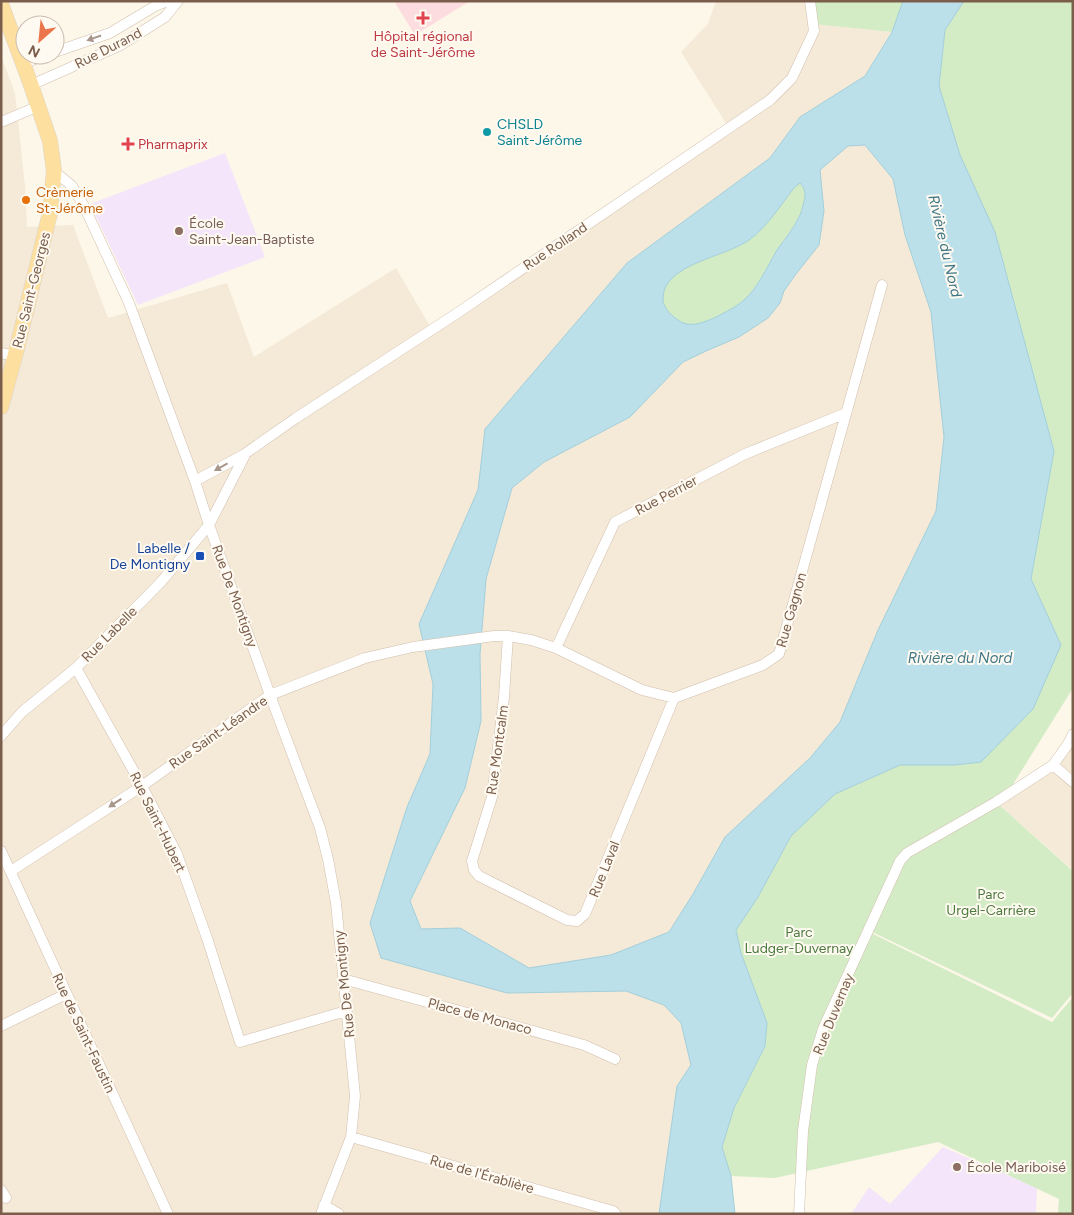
<svg xmlns="http://www.w3.org/2000/svg" width="1074" height="1215" font-family="Figtree,sans-serif">
<style>
.residential{fill:#f5e9d7}
.education{fill:#f4e5fa}
.medical{fill:#fcdcde}
.green{fill:#d4ecc6}
.water{fill:#bce0e9;stroke:#a2cfdb;fill-rule:evenodd}
.lines{fill:none;stroke-linecap:round;stroke-linejoin:round}
.minor-casing{stroke:#d1bfad;stroke-width:11}
.primary-casing{stroke:#dcd5d0;stroke-width:16}
.minor{stroke:#fff;stroke-width:10}
.primary{stroke:#fddfa0;stroke-width:15}
.oneway{fill:#a9968a}
.health-dot{fill:#e0444e;stroke:#fffaf1;stroke-width:2}
.culture-dot{fill:#0f9aa8;stroke:#fffaf1;stroke-width:2}
.food-dot{fill:#e8710a;stroke:#fffaf1;stroke-width:2}
.education-dot{fill:#8d6e63;stroke:#fffaf1;stroke-width:2}
.transit-dot{fill:#1a4fb4;stroke:#fffaf1;stroke-width:2}
.labels{text-anchor:middle;stroke-width:4;stroke-linejoin:round;paint-order:stroke}
.health-label{font-size:14px;fill:#be3a42;stroke:#fffaf1}
.street-label{font-size:14px;fill:#7a5e4b;stroke:#fffaf1}
.culture-label{font-size:14px;fill:#0d838f;stroke:#fffaf1;text-anchor:start}
.food-label{font-size:14px;fill:#c56008;stroke:#fffaf1;text-anchor:start}
.education-label{font-size:14px;fill:#785e54;stroke:#fffaf1;text-anchor:start}
.transit-label{font-size:14px;fill:#164399;stroke:#fffaf1;text-anchor:end}
.park-label{font-size:14px;fill:#4d7a3f;stroke:#fffaf1}
.water-label{font-size:15px;font-style:italic;fill:#407787;stroke:#fffaf1}
</style>
<rect width="100%" height="100%" fill="#fdf7e9"/>
<path class="residential" d="M716,1H810L813,24L891,32L865,76L800,117L770,158L627,263L485,429L478,490L420,624L433,684L430,754L407,807L370,922L507,993L626,991L664,1005L681,1023L691,1065L677,1086L659,1214H1V56L15,93L25,186L27,227L73,225L108,318L227,283L254,357L396,268L431,328L729,128L681,52L708,24Z
M865,145L893,179L905,235L931,312L944,437L936,511L878,630L840,722L693,894L669,932L611,955L529,968L460,928L421,930L410,901L465,788L481,721L480,654L486,579L512,488L544,462L630,417L683,362L706,351L780,303L784,291L796,274L819,245L824,211L820,170L848,146Z
M1073,734V870L996,802L1053,765Z"/>
<path class="education" d="M225,153L265,257L138,305L90,204Z
M943,1147L1037,1188L1036,1214H851L869,1187L890,1204Z"/>
<path class="medical" d="M394,1H470L415,35Z"/>
<path class="green" d="M810,1H903L892,32L813,24Z
M964,1H1073V688L1007,794L996,802L1073,871V993L1052,1018L868,930L867,931L1052,1022L1073,997V1214H1058L1059,1199L938,1142L775,1178L731,1176L722,1147L734,1108L765,1046L767,1023L741,953L736,930L758,897L791,836L835,794L900,765H955L981,762L1061,645L1031,579L1054,451L960,155L939,86L945,30Z
M800,183C804,188 805,190 805,197C804,202 802,210 800,215C794,227 785,239 777,250C767,267 758,287 743,301C735,308 707,323 696,324C691,325 685,324 681,322C673,317 663,309 663,299C662,263 726,257 749,240C767,227 780,206 794,188Z"/>
<path class="water" d="M903,1H964L945,30L939,86L960,155L995,232L1054,451L1031,579L1061,645L1033,709L981,762L955,765H900L835,794L791,836L758,897L736,930L741,953L767,1023L765,1046L734,1108L722,1147L731,1176L735,1214H659L677,1086L691,1065L681,1023L664,1005L626,991L507,993L381,958L370,923L407,807L430,754L433,684L419,624L478,490L485,429L627,263L770,158L800,117L865,76L892,32ZM865,145L893,179L905,235L931,312L944,437L936,511L878,630L840,722L810,758L725,837L693,894L669,932L611,955L529,968L460,928L421,929L410,901L465,788L481,721L480,654L486,579L512,488L544,462L630,417L683,362L706,351L739,337L768,318L780,303L784,291L796,274L819,245L824,211L820,170L848,146ZM800,183C804,188 805,190 805,197C804,202 802,210 800,215C794,228 785,239 777,250C767,267 758,288 743,301C735,308 707,323 696,324C691,325 685,324 681,322C673,317 663,309 663,299C662,264 726,257 749,240C767,227 780,206 794,188Z"/>
<g class="lines">
<g class="minor-casing">
<path id="minor" d="M55,52L110,33L157,5L168,1
M23,63L47,55
M31,85L119,46L165,17L178,1
M1,122L39,106
M54,171L72,186L84,206L129,303L195,481L209,525L270,695L320,828L328,859L336,903L355,1096L351,1137L321,1214
M1,353L15,356
M195,481L245,454
M508,636L504,697L492,797L472,861L474,870L479,876L567,920L577,921L585,914L674,698
M556,648L615,522L745,454L846,413
M76,668L142,786L177,854L208,941L240,1042L346,1011
M1,736L22,712L76,668L161,582L209,525L246,453L296,418L456,314L770,100L792,78L814,31L810,1
M1053,765L1073,782
M1,851L168,1214
M11,871L142,786L270,695L365,658L413,647L494,636H508L531,640L556,648L642,690L674,698L763,665L779,654L882,285
M343,979L584,1045L615,1059
M1,1026L66,994
M351,1137L613,1211L616,1214
M1,1190L6,1198
M324,1205L339,1214
M799,1214L803,1131L812,1065L823,1029L900,861L907,853L996,802L1053,765L1068,744L1073,734"/>
</g>
<g class="primary-casing">
<path id="primary" d="M1,4L31,85L50,141L54,171L50,213L15,356L1,407"/>
</g>
<use href="#minor" class="minor"/>
<use href="#primary" class="primary"/>
</g>
<defs><path id="oneway-solid" d="M-6-.8H1V-3.2L6.5 0L1 3.2V.8H-6Z" transform="scale(1.25)"/></defs>
<g class="oneway">
<use href="#oneway-solid" transform="translate(94 38) rotate(161)"/>
<use href="#oneway-solid" transform="translate(221 467) rotate(151)"/>
<use href="#oneway-solid" transform="translate(115 803) rotate(147)"/>
</g>
<g class="health-dot">
<path d="M420.5 10.5h5v5h5v5h-5v5h-5v-5h-5v-5h5z"/>
<path d="M125.5 136.5h5v5h5v5h-5v5h-5v-5h-5v-5h5z"/>
</g>
<circle class="culture-dot" cx="487" cy="132" r="5"/>
<circle class="food-dot" cx="26" cy="200" r="5"/>
<g class="education-dot">
<circle cx="179" cy="231" r="5"/>
<circle cx="957" cy="1167" r="5"/>
</g>
<rect class="transit-dot" x="195" y="551" width="10" height="10" rx="2.5"/>
<g class="labels">
<g class="health-label">
<text x="423" y="41">Hôpital régional<tspan x="423" dy="16">de Saint-Jérôme</tspan></text>
<text x="138" y="149" text-anchor="start">Pharmaprix</text>
</g>
<g class="street-label">
<text transform="translate(108 48) rotate(-27)" y="5">Rue Durand</text>
<text transform="translate(555 246) rotate(-34)" y="5">Rue Rolland</text>
<text transform="translate(31 290) rotate(-76)" y="5">Rue Saint-Georges</text>
<text transform="translate(666 495) rotate(-28)" y="5">Rue Perrier</text>
<text transform="translate(235 596) rotate(70)" y="5">Rue De Montigny</text>
<text transform="translate(791 610) rotate(-74)" y="5">Rue Gagnon</text>
<text transform="translate(109 634) rotate(-45)" y="5">Rue Labelle</text>
<text transform="translate(218 732) rotate(-35)" y="5">Rue Saint-Léandre</text>
<text transform="translate(497 750) rotate(-82)" y="5">Rue Montcalm</text>
<text transform="translate(158 822) rotate(64)" y="5">Rue Saint-Hubert</text>
<text transform="translate(604 869) rotate(-68)" y="5">Rue Laval</text>
<text transform="translate(344 984) rotate(-96)" y="5">Rue De Montigny</text>
<text transform="translate(833 1014) rotate(-68)" y="5">Rue Duvernay</text>
<text transform="translate(480 1016) rotate(15)" y="5">Place de Monaco</text>
<text transform="translate(84 1033) rotate(65)" y="5">Rue de Saint-Faustin</text>
<text transform="translate(482 1174) rotate(16)" y="5">Rue de l'Érablière</text>
</g>
<g class="culture-label">
<text x="497" y="129">CHSLD<tspan x="497" dy="16">Saint-Jérôme</tspan></text>
</g>
<g class="food-label">
<text x="36" y="197">Crèmerie<tspan x="36" dy="16">St-Jérôme</tspan></text>
</g>
<g class="education-label">
<text x="189" y="228">École<tspan x="189" dy="16">Saint-Jean-Baptiste</tspan></text>
<text x="967" y="1172">École Mariboisé</text>
</g>
<g class="transit-label">
<text x="190" y="553">Labelle /<tspan x="190" dy="16">De Montigny</tspan></text>
</g>
<g class="park-label">
<text x="991" y="899">Parc<tspan x="991" dy="16">Urgel-Carrière</tspan></text>
<text x="799" y="937">Parc<tspan x="799" dy="16">Ludger-Duvernay</tspan></text>
</g>
<g class="water-label">
<text transform="translate(945 246) rotate(77)" y="5">Rivière du Nord</text>
<text x="960" y="663">Rivière du Nord</text>
</g>
</g>
<rect width="1074" height="1215" fill="none" stroke="#7a5e4b" stroke-width="5"/>
<g transform="translate(40 40) rotate(207)"><circle r="24" fill="#fffaf1" stroke="#cabcaf"/>
<path d="M0-4L9 19L0 12L-9 19Z" fill="#eb764b"/>
<text y="-8" font-size="14" font-weight="bold" text-anchor="middle" fill="#7a5e4b">N</text>
</g>
</svg>
